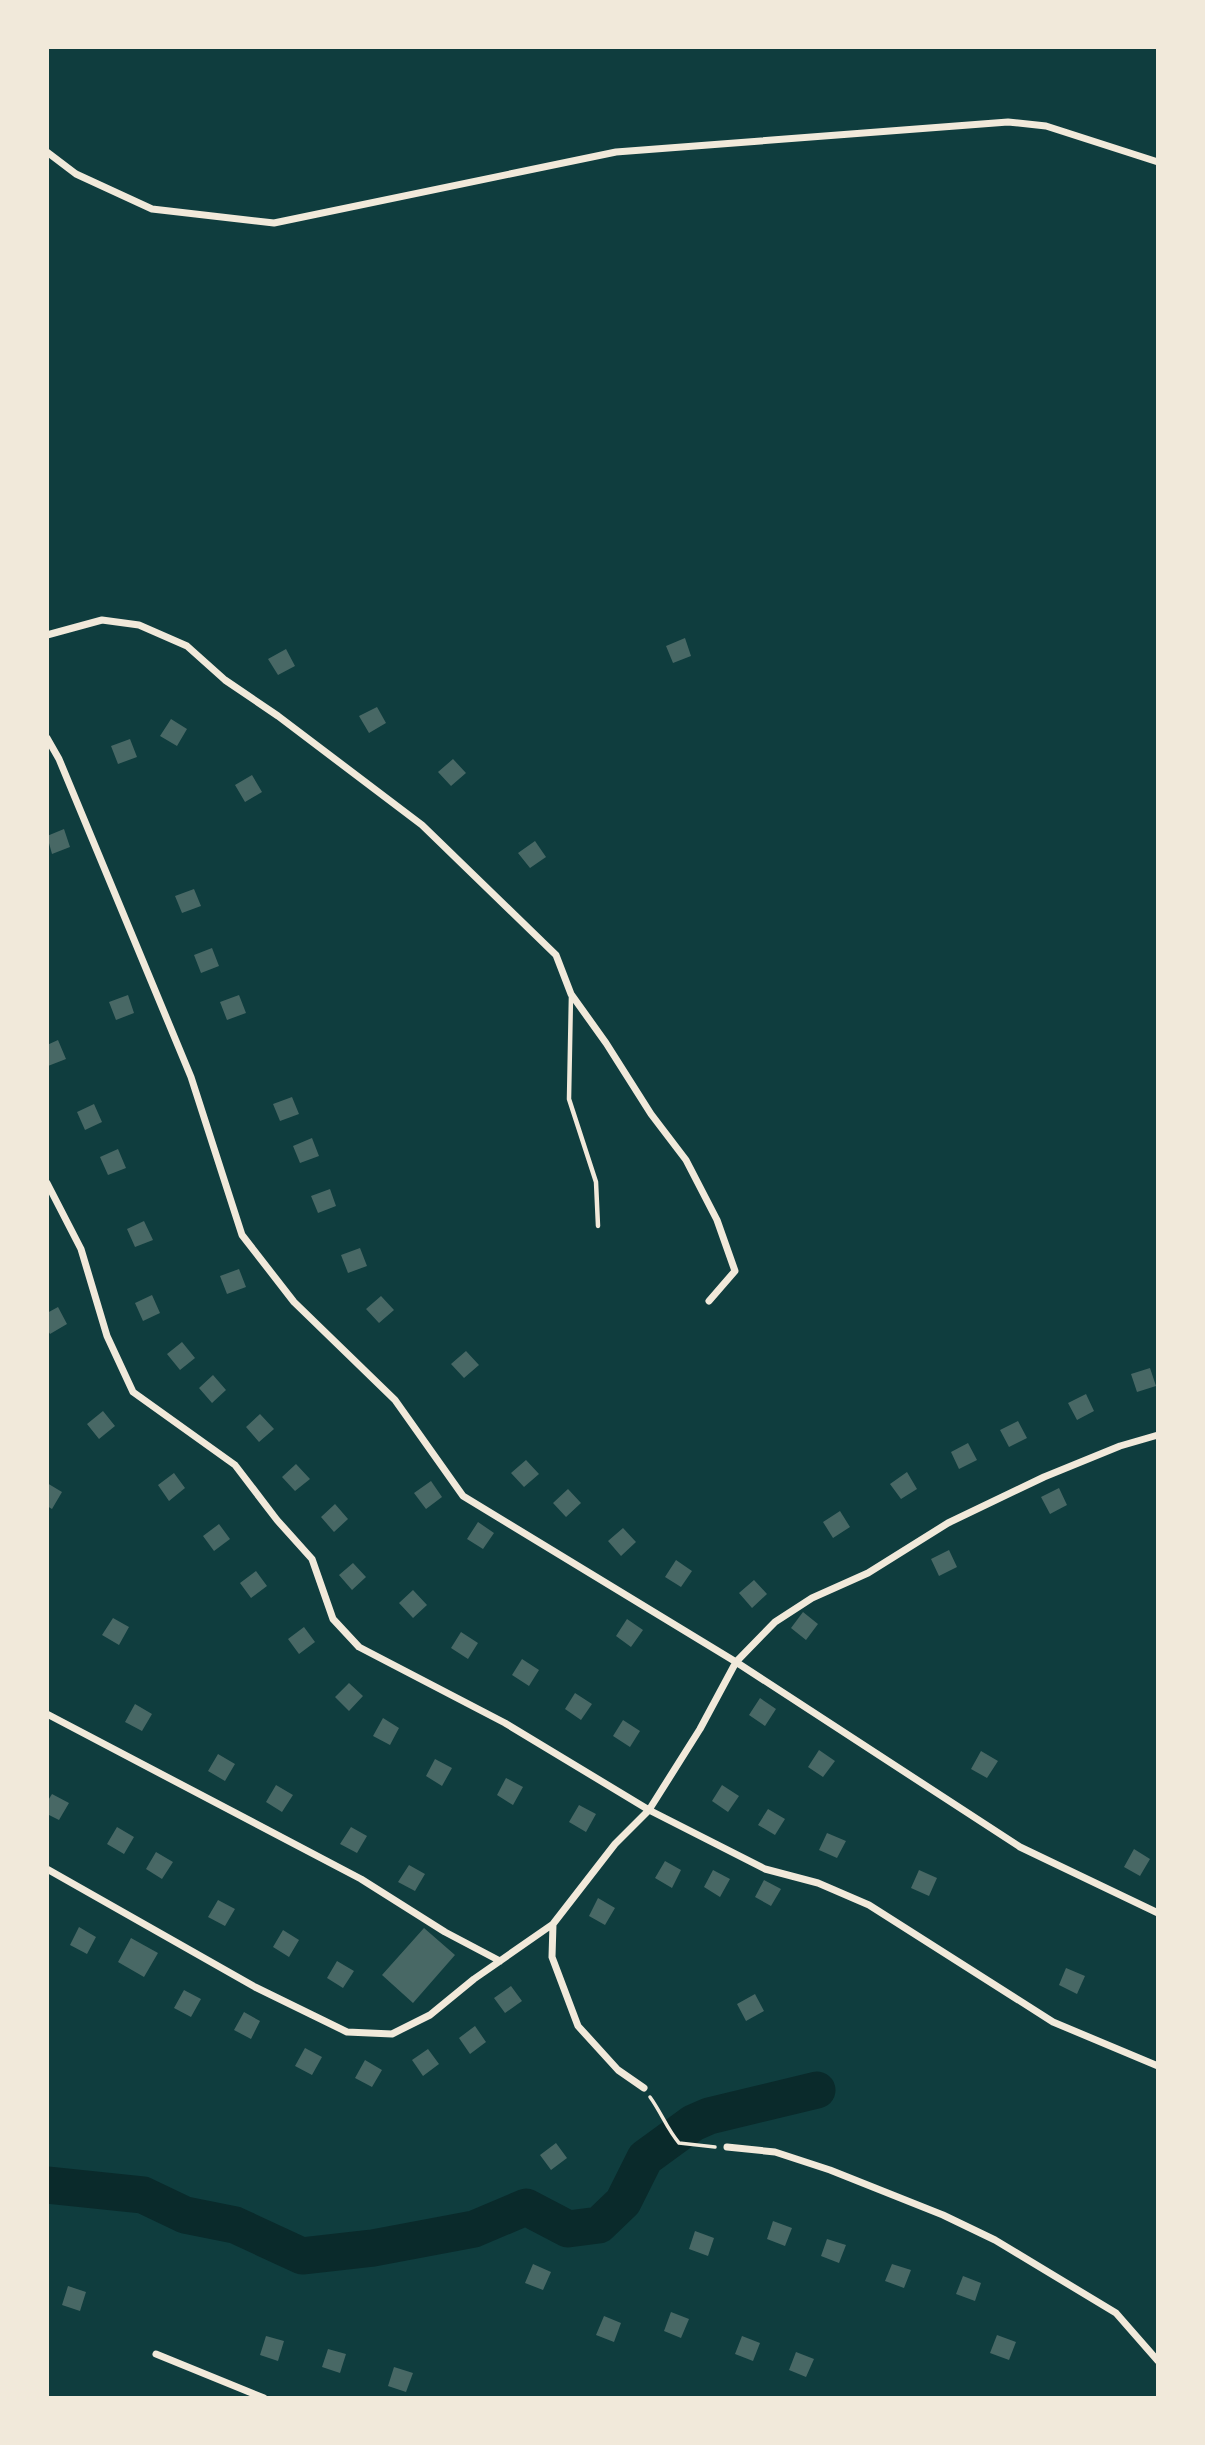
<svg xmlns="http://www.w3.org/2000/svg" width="1205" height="2445" font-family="'Fira Sans Condensed',sans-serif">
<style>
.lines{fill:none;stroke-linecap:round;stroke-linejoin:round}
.river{stroke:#0a2a2b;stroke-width:37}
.building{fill:#486865}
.path{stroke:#f1e9da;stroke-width:3.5}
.service{stroke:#f1e9da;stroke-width:4.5}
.minor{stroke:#f1e9da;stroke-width:7}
</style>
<rect width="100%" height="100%" fill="#0f3d3e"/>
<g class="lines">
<path class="river" d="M47,2185L143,2195L185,2215L235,2225L302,2256L373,2248L474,2229L526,2207L568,2229L599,2225L623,2202L645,2158L693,2123L709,2116L817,2090"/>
</g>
<path class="building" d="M685,638L691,656L673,663L666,646Z
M286,649L295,666L278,675L268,659Z
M377,707L386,723L369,733L359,716Z
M171,719L187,729L177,746L160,736Z
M130,739L137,757L118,764L111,746Z
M453,759L466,773L451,786L438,772Z
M252,775L262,792L245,802L235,785Z
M64,829L70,847L52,854L47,836Z
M535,841L546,857L530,868L518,853Z
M194,889L201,906L182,913L175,896Z
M212,948L219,966L201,973L194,955Z
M128,995L134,1013L116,1020L109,1002Z
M239,995L246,1013L227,1020L220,1002Z
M58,1040L66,1059L48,1066L47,1045Z
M292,1097L299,1114L280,1121L273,1104Z
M94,1104L102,1122L85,1130L77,1112Z
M312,1138L319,1156L300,1163L293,1146Z
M118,1149L126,1168L108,1175L100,1157Z
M330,1189L336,1206L318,1213L311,1196Z
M144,1221L153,1240L135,1247L127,1229Z
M360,1248L367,1266L348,1273L341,1255Z
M239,1269L246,1287L227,1294L220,1276Z
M152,1295L160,1313L143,1321L135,1303Z
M381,1296L394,1310L379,1323L366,1309Z
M58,1307L67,1324L50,1334L47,1329V1313Z
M182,1342L195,1358L180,1370L167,1354Z
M466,1351L479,1365L464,1378L451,1364Z
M1150,1368L1156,1386L1137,1392L1131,1374Z
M213,1375L226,1390L212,1403L199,1388Z
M1086,1394L1094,1411L1077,1420L1068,1403Z
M103,1411L115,1426L99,1439L87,1424Z
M260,1414L274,1429L259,1442L246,1427Z
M1018,1421L1027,1438L1009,1447L1000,1430Z
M968,1443L977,1460L959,1469L951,1452Z
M526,1460L539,1474L524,1487L511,1473Z
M296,1464L310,1479L295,1491L282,1477Z
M907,1472L917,1489L901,1499L890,1484Z
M174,1473L185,1488L169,1501L158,1485Z
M431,1481L442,1497L426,1509L414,1493Z
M47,1483L62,1492L52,1509L47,1506Z
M1059,1488L1067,1505L1050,1514L1041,1497Z
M568,1489L581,1503L566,1517L553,1503Z
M335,1504L348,1519L334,1532L321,1517Z
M840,1511L850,1527L833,1538L823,1522Z
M478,1522L494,1533L483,1549L467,1539Z
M219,1524L230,1539L214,1551L203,1536Z
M623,1528L636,1542L621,1556L608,1541Z
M949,1550L957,1567L939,1576L931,1559Z
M676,1560L692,1571L681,1587L665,1577Z
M353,1563L366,1577L352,1590L339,1575Z
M256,1571L267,1586L251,1598L240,1583Z
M754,1580L767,1594L752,1608L739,1593Z
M413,1590L427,1605L413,1618L399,1603Z
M803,1612L818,1624L806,1640L791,1628Z
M113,1618L129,1627L119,1645L102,1635Z
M627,1619L643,1630L631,1647L616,1636Z
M304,1627L315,1642L299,1654L288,1639Z
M461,1632L478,1643L468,1659L451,1648Z
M522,1659L539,1670L529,1686L512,1675Z
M349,1683L363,1696L349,1711L335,1697Z
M575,1693L592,1704L581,1720L565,1709Z
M760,1698L776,1709L765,1726L749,1715Z
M135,1704L152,1714L142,1731L125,1722Z
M383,1718L399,1728L390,1745L373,1736Z
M623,1720L640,1731L630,1747L613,1736Z
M819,1750L835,1761L823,1777L808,1767Z
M981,1751L998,1761L987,1778L971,1769Z
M218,1754L235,1764L225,1781L208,1771Z
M435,1759L452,1768L442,1786L426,1776Z
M506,1778L523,1787L513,1805L497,1795Z
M276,1785L293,1795L282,1812L266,1802Z
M722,1785L739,1796L728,1812L712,1801Z
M52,1794L69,1803L59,1820L47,1814V1802Z
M579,1805L596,1814L586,1832L569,1822Z
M768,1809L785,1819L775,1835L758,1825Z
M117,1827L134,1837L124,1854L107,1844Z
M351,1827L367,1836L357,1853L340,1844Z
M827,1833L846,1841L837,1858L819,1850Z
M1134,1849L1150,1859L1140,1876L1124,1867Z
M156,1852L173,1862L162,1879L146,1869Z
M665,1861L681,1870L672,1888L655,1878Z
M409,1865L425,1874L415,1891L398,1882Z
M713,1870L730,1879L720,1897L704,1887Z
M919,1870L937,1878L929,1896L911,1888Z
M764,1880L781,1889L771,1906L755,1897Z
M598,1898L615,1908L605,1925L589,1916Z
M218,1900L235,1909L225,1926L208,1917Z
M79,1927L96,1937L87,1954L70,1945Z
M424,1928L455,1955L413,2003L382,1975Z
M283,1930L299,1940L289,1957L273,1947Z
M131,1938L158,1953L144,1977L118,1962Z
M337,1961L354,1971L343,1988L327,1978Z
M1066,1968L1085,1976L1077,1994L1059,1985Z
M511,1986L522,2001L505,2013L494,1998Z
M184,1990L201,1999L191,2017L174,2008Z
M755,1994L764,2011L746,2021L737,2004Z
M244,2012L260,2021L251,2039L234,2030Z
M475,2026L486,2042L470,2054L459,2038Z
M305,2048L322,2057L312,2075L295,2066Z
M428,2049L439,2064L423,2076L412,2060Z
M365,2060L382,2070L372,2087L355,2078Z
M556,2143L567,2158L551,2170L540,2155Z
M773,2221L792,2228L785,2246L767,2239Z
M695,2231L714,2238L708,2256L689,2249Z
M827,2239L846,2245L839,2263L821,2256Z
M533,2264L551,2272L543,2290L525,2283Z
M892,2264L911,2270L904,2288L885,2281Z
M963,2276L981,2283L975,2301L956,2294Z
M68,2286L86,2292L80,2311L62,2305Z
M671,2312L689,2319L681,2338L664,2331Z
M604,2316L621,2323L614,2342L596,2335Z
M997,2335L1016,2342L1009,2360L990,2353Z
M266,2336L284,2341L278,2361L260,2355Z
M742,2336L760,2343L753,2361L735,2354Z
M328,2349L346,2354L340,2373L322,2367Z
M796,2352L814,2359L806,2377L789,2370Z
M394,2367L413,2373L406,2392L388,2386Z"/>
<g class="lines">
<path class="path" d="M650,2097C661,2112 667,2129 679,2143L715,2147"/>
<path class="service" d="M571,995L569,1099L596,1182L598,1226"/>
<path class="minor" d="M47,152L76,174L152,209L274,223L616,152L1008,122L1046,126L1158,162
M47,635L102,620L139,625L187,646L225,680L278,716L422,825L556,955L571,994L606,1043L651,1114L686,1160L717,1220L735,1271L709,1301
M47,738L59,759L191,1077L242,1235L294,1302L395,1400L463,1496L736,1662L1020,1847L1158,1913
M47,1183L81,1249L107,1336L133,1392L235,1465L277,1520L312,1559L333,1619L359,1647L505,1723L649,1810L765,1869L818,1883L869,1905L1053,2022L1158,2066
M47,1714L361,1879L445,1932L500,1961
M47,1869L255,1987L347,2032L392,2034L430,2015L474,1979L553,1924L552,1957L578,2026L618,2070L644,2088
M553,1924L615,1844L649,1810L700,1729L736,1662L775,1622L812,1598L868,1573L948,1523L1044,1477L1120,1446L1158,1435
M727,2147L775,2152L830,2170L943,2215L995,2240L1116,2313L1158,2361
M156,2354L264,2398"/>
</g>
<rect width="1205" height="2445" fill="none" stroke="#f1e9da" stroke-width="98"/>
</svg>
